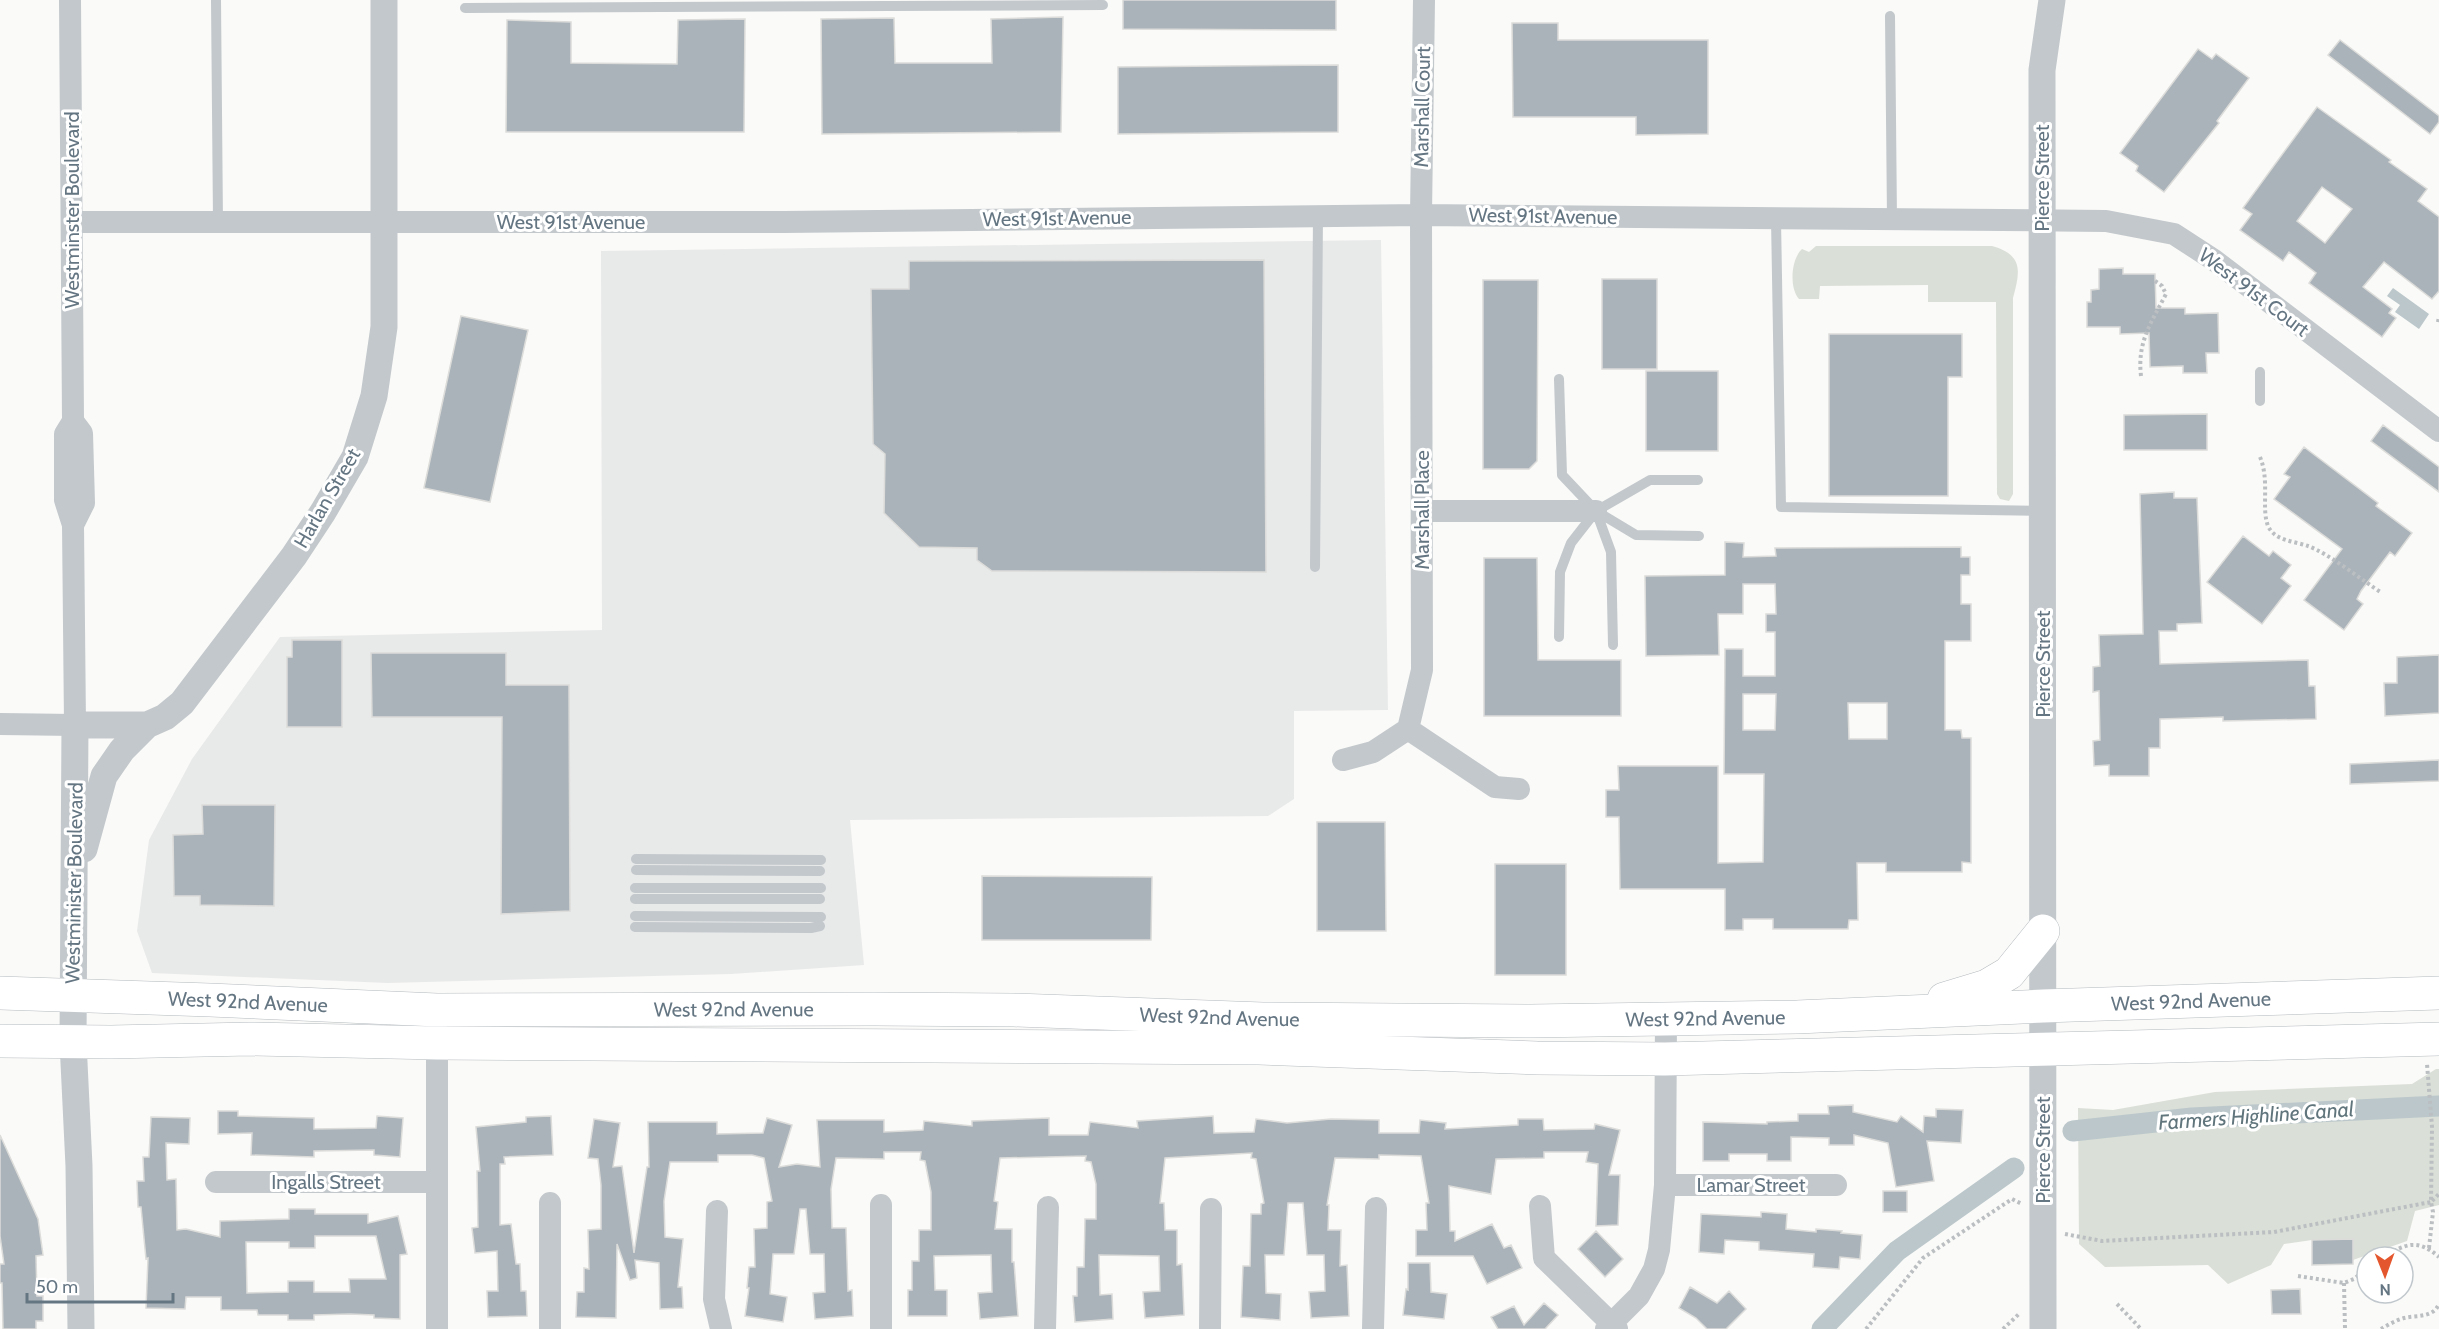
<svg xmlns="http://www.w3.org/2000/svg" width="2439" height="1329" font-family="Cabin,sans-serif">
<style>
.built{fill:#e8e9e9}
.green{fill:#dadfd7}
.water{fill:#bbc7cb}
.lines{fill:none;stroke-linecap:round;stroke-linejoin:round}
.canal{stroke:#bbc7cb;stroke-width:21}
.building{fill:#aab3b9;stroke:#dcdcda;stroke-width:1.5;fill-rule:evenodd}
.primary-casing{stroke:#b5babe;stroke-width:34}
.path{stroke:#bbbfc2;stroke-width:4;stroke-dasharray:3 3;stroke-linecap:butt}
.service{stroke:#c3c8cc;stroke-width:10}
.minor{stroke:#c3c8cc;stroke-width:22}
.tertiary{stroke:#c3c8cc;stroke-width:27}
.primary{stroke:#fff;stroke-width:33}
.labels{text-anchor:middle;stroke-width:6;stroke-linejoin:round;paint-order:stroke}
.street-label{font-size:20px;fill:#657683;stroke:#fff}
.water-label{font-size:21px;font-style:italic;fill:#60757c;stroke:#fff}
</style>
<rect width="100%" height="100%" fill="#fafaf8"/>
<path class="built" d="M1381,240L1388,710L1294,711V799L1268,816L850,820L864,965L731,974L387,983L152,973L137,931L149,840L192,759L280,637L602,630L601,251Z"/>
<path class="green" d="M1816,246H1992C2024,255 2020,272 2013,298V494L2009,501L2000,499L1997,494L1996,302H1928V285L1820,286L1819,299H1799C1789,288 1791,259 1802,249L1809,252Z
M2436,1069H2439V1205L2415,1211L2407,1241L2353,1260L2352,1239L2312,1240L2284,1244L2271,1265L2228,1284L2208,1265L2105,1267L2079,1244L2078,1108L2113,1110L2215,1092L2412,1084Z"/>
<path class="water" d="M2393,288L2429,314L2419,329L2395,312L2400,305L2387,296Z"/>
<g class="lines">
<path class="canal" d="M2073,1131L2192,1118L2439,1106
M1822,1329L1897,1251L2014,1168"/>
</g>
<path class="building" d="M1123,0H1336V30L1123,29Z
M1063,17L1061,132L822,134L821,19L894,18L895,63H992L991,19Z
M745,19L744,132H506L507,20L571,22V63L677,64L678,20Z
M1512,23H1558V40H1708V134L1636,135V117H1513Z
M2340,40L2439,116V122L2430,134L2328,55Z
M2198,49L2212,59L2216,54L2249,78L2217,121L2219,123L2164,192L2136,171L2138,166L2120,153Z
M1338,65V132L1118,134V67Z
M2317,107L2391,160L2389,162L2427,189L2418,201L2439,217V291L2432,299L2384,262L2363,287L2392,309L2389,313L2396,318L2382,337L2309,283L2316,273L2289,252L2283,261L2240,230L2252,214L2243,208ZM2322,187L2352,209L2325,243L2297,221Z
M1264,260L1266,572L992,571L977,560V548L919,547L884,513L885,454L873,444L871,289H909V261Z
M2123,268V274H2155L2156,308H2185V314L2218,313L2219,353H2206L2207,373H2183V366L2150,367L2149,333L2120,334V327H2087V302H2091V290L2099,289V269Z
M1602,279H1657V369H1602Z
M1483,280H1538L1537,461L1529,469H1483Z
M461,316L528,330L490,502L424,488Z
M1829,334H1962V377H1948V496H1829Z
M1646,371H1718V451H1646Z
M2207,414V450H2124V415Z
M2383,425L2439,467V492L2371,441Z
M2304,447L2378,503L2376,506L2412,533L2395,556L2390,552L2361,591L2357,599L2363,604L2344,630L2304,600L2342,549L2274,499L2290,477L2284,474Z
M2174,492V498H2197L2202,623L2177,624V631H2159L2160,664L2308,660L2309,686H2315L2316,719L2223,721V717L2160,719V748H2149V776H2109V765L2094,766L2093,741L2100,740L2099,691L2093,692V667L2100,666L2099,635L2143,634L2140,494Z
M2243,536L2269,556L2273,551L2291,565L2281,578L2291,586L2262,624L2207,582Z
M1725,542L1744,543L1743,557L1776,556L1775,548L1961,547V557H1970V575H1961V604H1971V641H1945V730H1961L1962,738H1971V863L1962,862V872H1886V863H1857L1858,920H1849L1848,929H1773V919H1743V930H1725V889H1620L1619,817H1606V790H1619L1618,766H1718V863L1763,862L1764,774H1724L1725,649H1743V676H1775V632H1766V614H1776L1775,584H1743V614H1718L1719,655L1646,656L1645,576L1725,575ZM1743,694H1776L1775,730H1743ZM1848,703H1887V739H1849Z
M1484,558H1537L1538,660H1621V716H1484Z
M292,640H342V727H287V657H292Z
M371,653H506V685H569L570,911L501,914L502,717H372Z
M2439,655V713L2385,716L2384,683H2397V657Z
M2439,760V781L2350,784V764Z
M202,805H275L274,906L200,905V896H174L173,835L203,834Z
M1317,822H1385L1386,931H1317Z
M1495,864H1566V975H1495Z
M982,876L1152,877L1151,940H982Z
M1853,1105V1112L1897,1122L1901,1116L1923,1132L1924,1116L1936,1117V1109L1963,1110L1961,1143L1927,1141L1934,1181L1896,1187L1888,1143L1854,1135V1145H1829V1138L1791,1137V1161H1767V1154H1729V1161H1703V1122L1767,1124V1122L1798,1121V1114H1829L1828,1106Z
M218,1111H238V1116L314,1118V1129L376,1128L377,1116L403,1118L400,1157L374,1155V1150L314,1151V1157L251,1155L252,1133L218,1134Z
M551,1116L553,1155L504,1157L505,1164H500V1225L511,1224L516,1264H520L521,1291H526L527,1316L488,1317L487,1291H498L497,1251L475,1253L472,1228L478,1227L477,1171H480L476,1127L526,1122V1117Z
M1213,1116L1214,1133L1254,1132L1256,1119L1287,1123L1331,1119L1379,1120V1133H1419L1420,1120L1446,1123L1445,1129L1518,1125V1119H1543L1544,1130L1594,1129L1595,1124L1620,1130L1609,1175H1620L1618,1225L1596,1226L1598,1164L1586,1162L1588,1152H1544V1158L1496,1159L1491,1194L1449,1186L1450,1231H1455V1241L1492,1224L1504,1248L1511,1245L1522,1268L1487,1284L1473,1256H1416V1230H1427L1426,1203H1429L1421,1156L1379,1155V1159L1335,1158L1327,1205H1329L1328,1230H1341L1340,1266L1347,1265L1349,1316L1311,1318L1309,1292L1325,1291L1324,1255H1307L1303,1203H1288L1284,1255H1265L1266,1293L1281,1294L1280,1320L1241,1317L1243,1266H1250L1251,1214H1261V1204L1264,1203L1256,1159L1251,1158L1252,1153L1165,1158L1160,1203H1164L1165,1230H1177V1265L1182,1264L1184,1315L1145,1318L1143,1292L1160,1291L1159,1256L1099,1255L1100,1295L1112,1294L1113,1319L1075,1322L1073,1296H1077V1267H1084L1085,1219H1096V1184L1091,1162L1085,1161L1086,1156L1000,1158L994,1201L998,1202L995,1229H1012V1262H1014L1018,1316L980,1319L978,1293L992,1292L991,1255L934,1256L935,1290H947V1316H908V1290H912V1261H919V1230H931V1192L925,1161L920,1160L921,1152H884V1159L836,1158L831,1189L832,1228H846L848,1291L852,1290L853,1316L815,1319L813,1293L825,1292L824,1254H810L806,1209H800L794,1254H773L770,1294L787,1297L783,1322L745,1316L749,1288H747L749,1267H755L754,1229L767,1228V1202L772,1201L764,1158L752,1155H718V1162H670L664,1201L665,1237L683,1239L678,1287H682L683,1308L660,1309L659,1263L635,1260L637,1278L630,1280L617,1244L616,1318L576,1317L577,1292H584V1268L589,1269L588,1230L601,1229V1185L598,1159L588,1158L594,1119L620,1123L613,1167L622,1166L634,1253L647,1167H649L648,1122H717V1134L763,1133L767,1118L792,1125L779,1167L797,1164L820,1167L817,1120H884V1132L923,1130L924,1121L972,1126V1121L1049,1118V1135H1088L1090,1122L1138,1128L1137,1121Z
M151,1117L190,1118L189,1144L166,1143L167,1180L176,1179L177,1230L186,1229L220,1237V1221L289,1219V1209H315V1214H368V1223L398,1216L407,1254L400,1255V1319L374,1318V1315L350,1314L314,1315V1320H288V1315H258L257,1310H221V1297H186L185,1309L146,1308L148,1258L146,1259L141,1207H138L137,1181H144L143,1157H149ZM315,1236H376L386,1279H349L350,1292H314V1281H288V1292L247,1293L246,1242H289V1248H315Z
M0,1135L38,1219L43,1255L36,1256L37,1296H43V1321H36V1329H3L2,1283H0V1264H4L0,1236Z
M1883,1191H1907V1212H1883Z
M1761,1212L1787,1214L1786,1229L1816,1232V1229L1842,1231L1841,1233L1862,1235L1860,1259L1840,1257L1839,1269L1813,1267L1814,1254L1759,1250V1242L1725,1240L1724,1254L1699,1252L1701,1214L1761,1217Z
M1596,1231L1623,1259L1605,1277L1578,1249Z
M2353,1239V1264L2312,1265V1240Z
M1408,1263H1430L1431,1292L1447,1294L1444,1319L1403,1315L1406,1289L1408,1290Z
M1690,1287L1717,1303L1729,1291L1746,1309L1726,1329H1707L1696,1318L1679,1308Z
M2300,1289L2301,1314H2272L2271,1290Z
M1544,1303L1558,1315L1545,1329H1498L1491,1317L1514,1306L1524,1325Z"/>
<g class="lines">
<g class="primary-casing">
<g id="primary">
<path id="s1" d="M0,993L210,1000L437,1010L875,1009L1014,1010L1263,1019L1531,1021L1797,1017L2043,1006L2439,993"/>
<path d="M1944,999L1987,986L2009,973L2043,931"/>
<path d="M0,1041L111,1042L250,1039L437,1043L1259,1048L1537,1058L1665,1059L2439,1039"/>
</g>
</g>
<path class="path" d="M2438,322L2439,316
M2141,376C2137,342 2151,323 2166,294L2162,286L2155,281
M2260,457C2270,481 2261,508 2268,526C2275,541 2294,541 2308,546C2328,553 2363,581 2382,593
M2065,1234L2102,1241L2274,1232L2431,1202L2432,1127L2427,1064
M2429,1248L2433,1212L2431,1202L2439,1194
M2383,1257C2406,1244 2417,1238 2439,1257
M2298,1276L2344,1283L2354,1279L2367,1268
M2344,1283L2345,1329
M2117,1304L2141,1329
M1866,1329L1923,1258L2012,1199L2022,1204
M2003,1329L2020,1313
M2381,1329C2388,1325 2396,1320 2404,1318C2417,1315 2433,1318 2439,1304"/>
<path class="service" d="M216,0L218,222
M465,8L1103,5
M1890,16L1892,220
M1776,219L1781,507L2043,511
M2260,372V401
M1559,379L1562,475L1596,511L1636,535L1699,536
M1596,511L1611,552L1613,645
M1315,567L1318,216
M1559,637L1560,572L1571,543L1596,511L1650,480H1698
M636,859L821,860
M636,870L820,871
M635,888H821
M635,899H820
M635,916L821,917
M635,927L811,928L820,926"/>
<path class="minor" d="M73,222H784L1421,215L2106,221L2174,234L2214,260L2439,431
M73,421L82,433L84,503L73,525
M1422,511H1596
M0,724L75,725L73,525L65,500V434L73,421L70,0
M1408,729L1495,787L1519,789
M1343,760L1373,752L1408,729L1422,670L1421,215L1424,0
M437,1031V1329
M216,1182H437
M1665,1185H1836
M881,1205V1329
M1540,1206L1544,1258L1617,1329
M717,1211L714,1299L721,1329
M550,1329V1203
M1045,1329L1048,1207
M1210,1329L1211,1209
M1373,1329L1376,1208
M1606,1329L1639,1296L1654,1269L1659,1250L1665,1185L1666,1020"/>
<path class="tertiary" d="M84,849L104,776L122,750L147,725
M81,1329L79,1166L73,1042L75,725H147L165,717L182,703L294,556L323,512L355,457L374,396L384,327V0
M2043,1329L2042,70L2052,0"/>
<use href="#primary" class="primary"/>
</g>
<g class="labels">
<g class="street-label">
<text transform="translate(1422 107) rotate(-89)" y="7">Marshall Court</text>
<text transform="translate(2042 178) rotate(-90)" y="7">Pierce Street</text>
<text transform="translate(72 210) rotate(-90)" y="7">Westminster Boulevard</text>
<text transform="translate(1543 216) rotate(1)" y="7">West 91st Avenue</text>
<text transform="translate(1057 218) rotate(-1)" y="7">West 91st Avenue</text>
<text x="571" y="229">West 91st Avenue</text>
<text transform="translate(2254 292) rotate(37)" y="7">West 91st Court</text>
<text transform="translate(327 498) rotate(-60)" y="7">Harlan Street</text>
<text transform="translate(1422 510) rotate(-90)" y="7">Marshall Place</text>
<text transform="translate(2043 664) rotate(-90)" y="7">Pierce Street</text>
<text transform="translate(74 883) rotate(-89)" y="7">Westminister Boulevard</text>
<text dy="7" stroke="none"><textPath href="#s1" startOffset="2192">West 92nd Avenue</textPath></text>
<text dy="7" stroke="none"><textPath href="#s1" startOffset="248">West 92nd Avenue</textPath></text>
<text dy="7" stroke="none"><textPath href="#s1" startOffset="734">West 92nd Avenue</textPath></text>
<text dy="7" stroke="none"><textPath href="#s1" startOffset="1220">West 92nd Avenue</textPath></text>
<text dy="7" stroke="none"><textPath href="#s1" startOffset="1706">West 92nd Avenue</textPath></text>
<text transform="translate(2043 1150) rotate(-90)" y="7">Pierce Street</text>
<text x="326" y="1189">Ingalls Street</text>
<text x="1751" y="1192">Lamar Street</text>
</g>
<g class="water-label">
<text transform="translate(2256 1116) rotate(-4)" y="7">Farmers Highline Canal</text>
</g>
</g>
<g transform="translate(2385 1275) rotate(179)"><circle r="28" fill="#ffffff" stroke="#c1c8cd" stroke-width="1.5"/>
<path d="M0-4.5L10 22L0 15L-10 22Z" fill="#e4572e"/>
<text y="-9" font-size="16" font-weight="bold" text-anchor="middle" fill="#657683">N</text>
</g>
<path d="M27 1293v9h146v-9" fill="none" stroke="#657683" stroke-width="3"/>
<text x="36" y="1293" font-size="18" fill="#657683" stroke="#ffffff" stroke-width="4.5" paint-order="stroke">50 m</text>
</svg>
